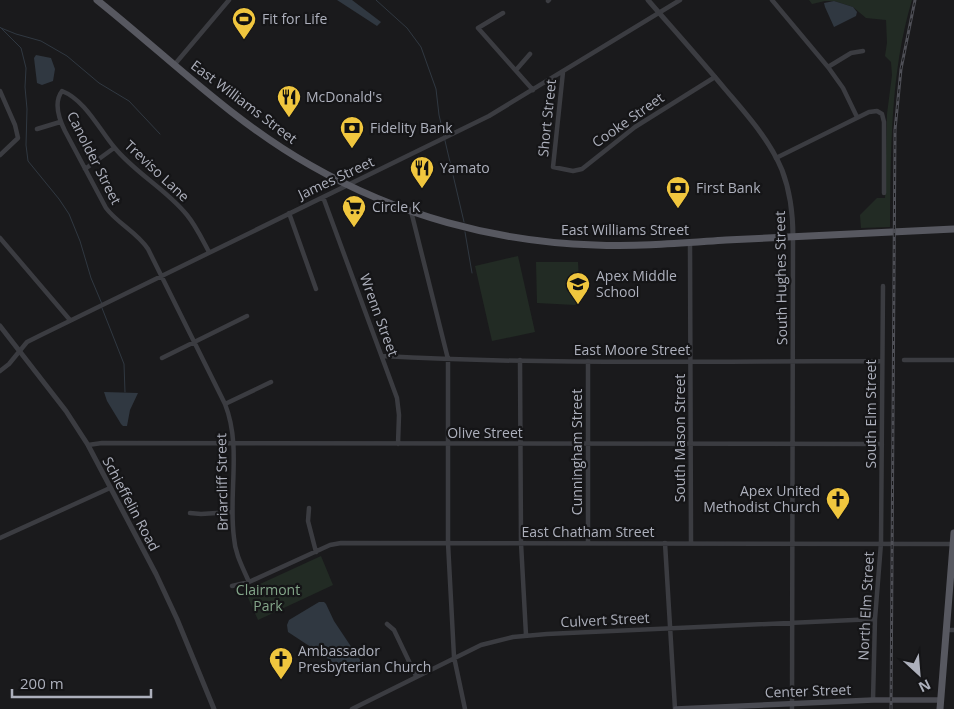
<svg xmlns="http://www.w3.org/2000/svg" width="954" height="709" font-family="'Open Sans',sans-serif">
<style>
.green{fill:#222b24}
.water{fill:#303841}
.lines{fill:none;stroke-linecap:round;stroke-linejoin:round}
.stream{stroke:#303841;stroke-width:1}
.minor{stroke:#3b3c41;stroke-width:4.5}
.tertiary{stroke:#3b3c41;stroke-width:5}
.secondary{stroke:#494a51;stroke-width:5.5}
.primary{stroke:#575860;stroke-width:7}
.rail-casing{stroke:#4e4f56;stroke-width:3}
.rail{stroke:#151517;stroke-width:1;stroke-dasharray:4;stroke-linecap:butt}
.labels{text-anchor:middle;stroke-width:4.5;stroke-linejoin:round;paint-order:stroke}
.poi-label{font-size:14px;fill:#adb0bc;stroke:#151517;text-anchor:start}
.street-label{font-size:14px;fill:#adb0bc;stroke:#151517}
.park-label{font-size:14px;fill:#84a68a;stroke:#151517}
</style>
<rect width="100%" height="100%" fill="#1a1a1c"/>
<path class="green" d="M809,0H912C890,73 891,151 890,227L861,228L860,215L877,198H885L887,114L892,75L891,62L885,56L887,43L886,20L866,18L853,7L834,1H825L812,4Z
M518,256L535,332L492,341L475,266Z
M536,262H578L580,301L575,305L537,303Z
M321,556L333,585L258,620L245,591Z"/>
<path class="water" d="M337,0H352L381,22L377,26Z
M834,1L853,7L857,12L856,16L834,27L825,7L824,3Z
M36,55L51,58L55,69L53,81L42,85L37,83L34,58Z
M104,392L138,393L130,410L127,426H123L121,424L107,401Z
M319,602H324L326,604L334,621L360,660L363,667L360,672L344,671L323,655L288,632L287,625L289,620Z"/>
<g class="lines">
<path class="stream" d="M376,0L407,28L421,47L436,89L439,115L464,222
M0,27L21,48L26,68L25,87L27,109L26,145L28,161L59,199L69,214L80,241L91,278L102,304
M1,28L16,34L41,41L67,56L99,83L129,101L160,134
M465,232L472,273
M102,308L124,364L125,392"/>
<path class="minor" d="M772,0L828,67L843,88L857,117
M548,1L549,0
M503,13L478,28L533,90
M175,64L229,0
M828,67L851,53L863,51
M516,70L530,54
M563,72L553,167L573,171L582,169L635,127L715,77
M0,91L15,125L18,138L0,155
M37,129L60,122
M776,158L869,112L877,111L882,114L884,122V193
M85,169L114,148
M323,197L397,398L399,415L398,444
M411,211L448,359V543L454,657L465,709
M289,213L316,289
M0,238L70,320
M690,242L691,543
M209,252C202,239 196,226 187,215C166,189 135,173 114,147C99,129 85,100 62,91C53,103 59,119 65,131L106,208C118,224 137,232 148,249L225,404C242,447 228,493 234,538C235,554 243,568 249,582
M382,356C548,365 716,361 882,361
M162,358L247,316
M520,360L521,543L526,635
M904,360H954
M588,361V542
M0,371L9,364L27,342L41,335L489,116L680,0
M225,404L271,382
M88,445L102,443L882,444
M309,508L308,521L316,552
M190,513L201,514L232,512
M0,538L110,488
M665,543L675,709
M232,586L249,582L330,545L341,543L953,544
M387,624L394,630L416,676
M946,630H954
M873,700L875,619L881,543L883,286
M352,709L481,645L513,637L547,634L875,619
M792,709L793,237"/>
<path class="tertiary" d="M648,0C674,30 700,59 725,89C747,115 769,139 782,170C790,191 793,214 793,237
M0,326L66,411L88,445L156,574L177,619L214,709"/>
<path class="secondary" d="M676,709L873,700H941"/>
<path class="primary" d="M97,0C167,56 232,121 310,165C397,215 495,242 595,245C638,247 682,243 726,240C802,236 878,233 954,229
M940,709L954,533"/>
<g class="rail-casing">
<path id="rail" d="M891,709L895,130L901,69L915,0"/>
</g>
<use href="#rail" class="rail"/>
</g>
<defs>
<g id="stadium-pin" transform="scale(1.25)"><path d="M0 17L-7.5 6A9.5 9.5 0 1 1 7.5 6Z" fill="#f0c63e" stroke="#151517"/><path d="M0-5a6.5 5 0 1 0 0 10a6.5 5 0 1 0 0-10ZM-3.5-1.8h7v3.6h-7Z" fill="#111"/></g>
<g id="restaurant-pin" transform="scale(1.25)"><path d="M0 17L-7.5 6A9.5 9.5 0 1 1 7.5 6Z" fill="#f0c63e" stroke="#151517"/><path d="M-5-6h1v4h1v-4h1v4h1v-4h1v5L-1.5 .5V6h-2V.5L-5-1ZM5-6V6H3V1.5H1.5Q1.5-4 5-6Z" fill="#111"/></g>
<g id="bank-pin" transform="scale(1.25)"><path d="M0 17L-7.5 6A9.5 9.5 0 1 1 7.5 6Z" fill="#f0c63e" stroke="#151517"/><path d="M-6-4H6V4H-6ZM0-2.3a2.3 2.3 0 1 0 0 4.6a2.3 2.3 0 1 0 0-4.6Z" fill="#111"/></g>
<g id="supermarket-pin" transform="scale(1.25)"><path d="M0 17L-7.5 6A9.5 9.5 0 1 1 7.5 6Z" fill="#f0c63e" stroke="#151517"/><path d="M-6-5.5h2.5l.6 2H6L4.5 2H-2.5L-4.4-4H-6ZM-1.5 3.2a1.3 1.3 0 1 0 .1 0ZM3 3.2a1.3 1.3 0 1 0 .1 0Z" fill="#111"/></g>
<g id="school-pin" transform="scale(1.25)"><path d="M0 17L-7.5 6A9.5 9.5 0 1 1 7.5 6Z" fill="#f0c63e" stroke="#151517"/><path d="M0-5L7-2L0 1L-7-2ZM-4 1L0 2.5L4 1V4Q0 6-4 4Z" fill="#111"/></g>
<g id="church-pin" transform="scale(1.25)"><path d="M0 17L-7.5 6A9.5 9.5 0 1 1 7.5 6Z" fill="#f0c63e" stroke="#151517"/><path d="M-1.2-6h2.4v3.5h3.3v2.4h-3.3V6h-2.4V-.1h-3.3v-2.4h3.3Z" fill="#111"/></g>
</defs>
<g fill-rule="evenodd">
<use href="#stadium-pin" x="244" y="19"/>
<use href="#restaurant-pin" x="289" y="97"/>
<use href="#bank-pin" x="352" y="128"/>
<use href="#restaurant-pin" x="422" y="168"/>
<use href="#bank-pin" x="678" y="188"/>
<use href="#supermarket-pin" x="354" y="207"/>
<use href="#school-pin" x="578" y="284"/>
<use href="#church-pin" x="838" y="499"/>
<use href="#church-pin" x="281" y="659"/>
</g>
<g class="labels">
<g class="poi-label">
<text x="262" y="24">Fit for Life</text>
<text x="306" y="102">McDonald's</text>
<text x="370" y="133">Fidelity Bank</text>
<text x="440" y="173">Yamato</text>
<text x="696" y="193">First Bank</text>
<text x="372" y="212">Circle K</text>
<text x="596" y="281">Apex Middle<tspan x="596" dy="16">School</tspan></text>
<text x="820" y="496" text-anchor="end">Apex United<tspan x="820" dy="16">Methodist Church</tspan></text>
<text x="298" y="656">Ambassador<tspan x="298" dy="16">Presbyterian Church</tspan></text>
</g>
<g class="street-label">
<text transform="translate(244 102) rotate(37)" y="5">East Williams Street</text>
<text transform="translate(547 118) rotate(-84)" y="5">Short Street</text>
<text transform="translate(628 120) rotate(-35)" y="5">Cooke Street</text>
<text transform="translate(94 158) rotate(63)" y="5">Canolder Street</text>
<text transform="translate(157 171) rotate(43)" y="5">Treviso Lane</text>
<text transform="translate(336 178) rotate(-25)" y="5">James Street</text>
<text x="625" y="235">East Williams Street</text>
<text transform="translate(781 278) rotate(-91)" y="5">South Hughes Street</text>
<text transform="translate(379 315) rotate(70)" y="5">Wrenn Street</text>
<text x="632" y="355">East Moore Street</text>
<text transform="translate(871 414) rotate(-90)" y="5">South Elm Street</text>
<text x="485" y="438">Olive Street</text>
<text transform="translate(680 438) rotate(-90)" y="5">South Mason Street</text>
<text transform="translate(577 452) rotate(-90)" y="5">Cunningham Street</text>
<text transform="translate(222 482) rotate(-91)" y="5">Briarcliff Street</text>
<text transform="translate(131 504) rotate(62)" y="5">Schieffelin Road</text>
<text x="588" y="537">East Chatham Street</text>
<text transform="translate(866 606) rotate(-87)" y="5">North Elm Street</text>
<text transform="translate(605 620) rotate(-3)" y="5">Culvert Street</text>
<text transform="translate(808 691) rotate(-2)" y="5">Center Street</text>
</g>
<g class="park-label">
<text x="268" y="595">Clairmont<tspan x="268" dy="16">Park</tspan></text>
</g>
</g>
<g transform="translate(919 674) rotate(154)" stroke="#151517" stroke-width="4" paint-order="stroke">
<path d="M0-4L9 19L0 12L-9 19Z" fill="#adb0bc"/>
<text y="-8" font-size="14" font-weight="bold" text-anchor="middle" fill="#adb0bc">N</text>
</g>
<path d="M12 689v8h139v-8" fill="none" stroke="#adb0bc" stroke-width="2.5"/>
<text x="20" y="689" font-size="15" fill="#adb0bc" stroke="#151517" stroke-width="4" paint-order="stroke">200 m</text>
</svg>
